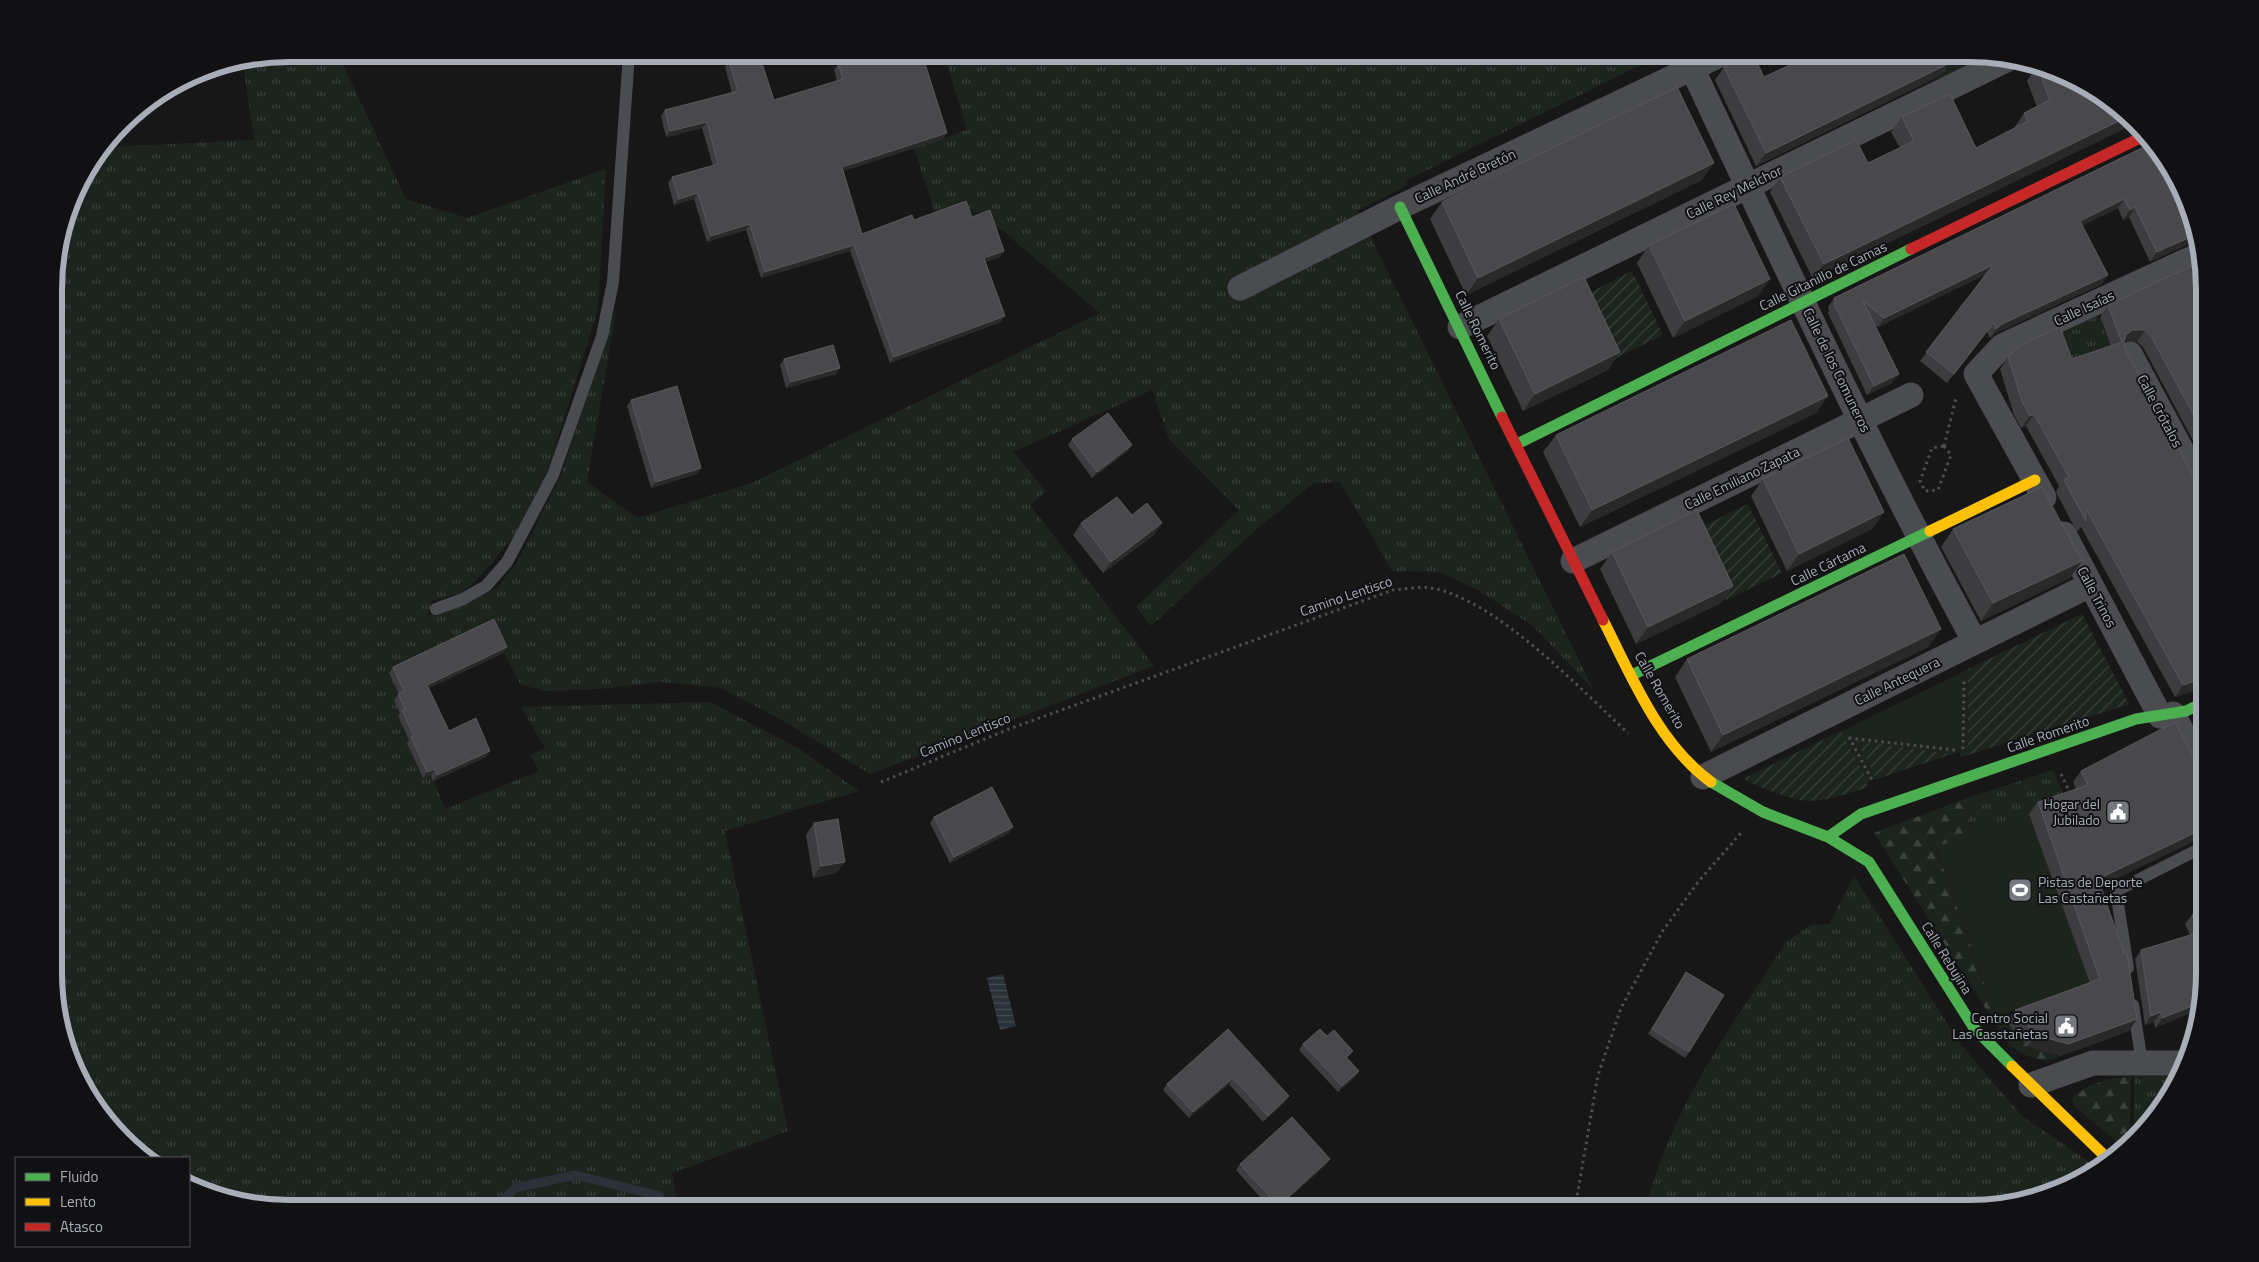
<svg xmlns="http://www.w3.org/2000/svg" width="2259" height="1262" font-family="'Titillium Web',sans-serif">
<style>
.grass{fill:url(#grass-tufts)}
.forest{fill:url(#forest-firs)}
.park{fill:#1d241e}
.garden{fill:url(#garden-furrows)}
.water{fill:url(#water-rules)}
.lines{fill:none;stroke-linecap:round;stroke-linejoin:round}
.stream{stroke:#2a3239;stroke-width:9}
.path{stroke:#4d4e52;stroke-width:3;stroke-dasharray:2.5 4;stroke-linecap:butt}
.lane{stroke:#4b4c50;stroke-width:12}
.street{stroke:#4b4c50;stroke-width:25}
.fast{stroke:#4caf50;stroke-width:11}
.slow{stroke:#ffc107;stroke-width:11}
.jam{stroke:#c62828;stroke-width:11}
.wall{fill:#3d3d3f}
.shaded-wall{fill:#29292a}
.building{fill:#49494c;stroke:#58595d}
.labels{text-anchor:middle;stroke-width:4;stroke-linejoin:round;paint-order:stroke}
.street-label{font-size:14px;fill:#a8adb8;stroke:#111113}
.poi-label{font-size:14px;fill:#a8adb8;stroke:#111113;text-anchor:end}
.rim{fill:none;stroke:#a8adb8;stroke-width:6}
</style>
<defs>
<pattern id="grass-tufts" width="24" height="20" patternUnits="userSpaceOnUse" patternTransform="scale(1.25)"><rect width="24" height="20" fill="#1d241e"/><path d="M3 7l-1-3M5 7V3M7 7l1-3M15 17l-1-3M17 17v-4M19 17l1-3" fill="none" stroke="#3b413d"/></pattern>
<pattern id="forest-firs" width="22" height="20" patternUnits="userSpaceOnUse" patternTransform="scale(1.25)"><rect width="22" height="20" fill="#1d241e"/><path d="M5 1l3.5 6h-7zM16 11l3.5 6h-7z" fill="#3b413d"/></pattern>
<pattern id="garden-furrows" width="10" height="10" patternUnits="userSpaceOnUse" patternTransform="scale(1.25)"><rect width="10" height="10" fill="#1d241e"/><path d="M-1 1l2-2M0 10L10 0M9 11l2-2" fill="none" stroke="#3b413d"/></pattern>
<pattern id="water-rules" width="6" height="5" patternUnits="userSpaceOnUse" patternTransform="scale(1.25)"><rect width="6" height="5" fill="#2a3239"/><path d="M0 2.5h6" fill="none" stroke="#464d54"/></pattern>
</defs>
<rect width="100%" height="100%" fill="#171717"/>
<path class="grass" d="M290,54H338L406,199L467,218L606,169L598,309L548,470L523,525L491,564L464,592L432,601L428,615L462,606L497,588L519,559L561,475L617,306L587,482L638,518L752,483L1100,313L985,216L962,207L936,216L914,148L967,130L944,54H1663L1407,180V185L1358,211L1593,689L1533,626L1478,590L1439,572L1392,571L1340,482L1314,483L1258,528L1151,626L1136,607L1239,510L1169,439L1152,390L1013,452L1046,491L1030,505L1154,666L870,774L782,720L721,688L662,682L599,689L543,691L520,684L490,625L400,697L445,809L539,771L530,755L545,748L521,707L710,702L798,748L859,791L725,831L788,1131L672,1173L678,1208H290L229,1200L189,1184V1158H152L93,1103L56,1003V259L78,185L108,147L254,140L243,63Z
M1927,54L1986,56L1939,79Z
M2099,316L2114,354L2064,371L2050,335Z
M2053,770L2106,897L2117,959L2029,814L1975,834L1962,800Z
M1854,876L1961,1045L2022,1116L2088,1161L2075,1180L1984,1208H1646C1670,1109 1732,1026 1786,942L1811,925L1829,924Z
M2134,1076H2178L2174,1090L2134,1140Z"/>
<path class="forest" d="M1962,800L1975,834L1936,848L1996,1016L2008,1012L2010,1021L2028,1046L2060,1056C2043,1066 2023,1055 2009,1045L1874,833Z
M2131,1076L2130,1143L2124,1148L2074,1106L2072,1098C2090,1082 2108,1079 2131,1076Z"/>
<path class="park" d="M2082,614L2129,704L1961,757L1959,752L1872,780L1866,783L1868,787C1807,807 1804,805 1746,781L1745,778Z
M2054,805L2115,974L1996,1016L1936,847Z"/>
<path class="garden" d="M1632,271L1663,335L1612,360L1581,297Z
M1748,504L1782,573L1726,600L1692,531Z
M2082,614L2129,704L1968,755V669Z
M1841,731L1868,782L1866,783L1868,787C1807,807 1804,805 1746,781L1745,778Z
M1857,741L1951,754L1877,779Z"/>
<path class="water" d="M1003,974L1016,1026L1000,1030L987,978Z
M1342,1198L1372,1200L1380,1208H1335L1337,1199Z"/>
<g class="lines">
<path class="stream" d="M497,1208L515,1188L575,1175L660,1196L663,1208"/>
<path class="path" d="M1944,446L1951,455L1938,490L1925,491L1920,481L1932,448Z
M1944,446L1956,398
M1849,737L1872,780
M1849,738L1955,750
M1963,749L1964,678
M2061,774L2070,793
M881,782L1009,729L1393,590C1405,589 1420,586 1431,588C1496,599 1580,689 1628,733
M1575,1208L1598,1075L1621,1008L1662,932L1698,882L1741,833"/>
<path class="lane" d="M436,609L463,599L486,586L507,562L553,475L602,336L613,282L629,54
M2128,968L2116,891L2205,846
M2133,1005L2142,1063"/>
<path class="street" d="M1692,68C1783,261 1873,455 1975,642
M1240,288L1400,207L1722,54
M1460,327L2008,59
M2130,354L2205,494
M2044,497L1976,374L2002,346L2201,254
M2064,534L2160,716
M1573,561L1911,395
M2173,714L2205,776
M1703,777L2090,585
M2031,1085L2093,1063H2182"/>
<path class="fast" d="M1400,207L1502,417
M1517,444L1911,249
M1632,675L1930,531
M1711,782L1763,812L1828,837L1861,814L2136,719L2186,711L2205,702
M1828,837L1869,862L1974,1028L2012,1066"/>
<path class="slow" d="M1930,531L2035,480
M1603,620C1632,677 1658,743 1711,782
M2012,1066L2109,1160"/>
<path class="jam" d="M1911,249L2142,137
M1502,417L1603,620"/>
</g>
<path class="wall" d="M1836,57L1948,64L1938,77L1756,166L1715,80L1724,67L1764,77Z
M729,61L774,100L837,81L834,70L838,64L943,139L843,171L862,234L914,220L972,217L1004,251L1000,257L986,262L1001,322L890,363L850,251L761,278L746,230L707,242L694,199L674,205L668,183L672,177L713,166L702,128L666,137L661,116L665,110L732,93L725,67Z
M2037,66L2087,85L2130,126L1813,279L1770,192L1780,177L1868,163L1900,148L1891,132L1902,117L1976,148L2014,129V128L2024,113L2037,107L2027,81Z
M2150,144L2193,214L2198,240H2197L2150,262L2129,217L2123,220L2118,208L2083,225L2102,284L1996,333L1990,338L1987,332L1947,383L1920,361L1986,274L1878,327L1875,325L1899,374L1892,383L1867,395L1828,313L1829,311L1828,307L1834,298Z
M1702,180L1466,295L1430,219L1442,202Z
M1649,245L1770,279L1758,296L1673,338L1637,263Z
M2205,274V463L2143,347L2137,342L2124,341V342L2205,687L2175,697L2081,527L2077,532L2056,492L2059,486L2026,426L2021,428L2014,415L2000,369L2008,357L2072,359L2111,346L2100,317L2108,305Z
M1499,319L1620,352L1608,370L1523,411L1487,336Z
M784,359L840,368L836,374L786,388L780,365Z
M1828,396L1816,413L1580,527L1543,452L1556,435Z
M631,400L701,468L697,474L651,488L627,406Z
M1072,439L1132,445L1128,451L1092,478L1068,445Z
M1763,479L1884,512L1872,529L1787,571L1751,496Z
M1132,515L1154,535L1103,573L1073,535L1081,523Z
M1953,529L2082,561L2070,578L1981,621L1941,547Z
M1612,552L1733,586L1721,603L1636,644L1600,569Z
M1941,629L1928,647L1711,752L1675,677L1687,659Z
M507,647L503,653L429,688L449,731L486,757L433,781L431,775L423,778L407,743L409,740L398,716L400,713L394,700L399,694L389,673L393,667Z
M2205,712V744L2194,724L2203,713Z
M2081,771H2201L2205,774V836L2100,886L2137,1019L2129,1031L2060,1056L2028,1046L2007,1022L2015,1010L2090,983L2029,814L2038,802L2076,789L2073,782Z
M934,817L1009,833L950,863L930,823Z
M814,823L845,862L836,873L813,878L806,835Z
M2205,885V987L2155,1028L2154,1022L2145,1025L2135,959L2141,950L2190,935L2185,924L2192,915L2203,909L2196,895L2203,886Z
M1686,972L1689,1052L1685,1058L1648,1034Z
M1228,1029L1285,1102L1263,1122L1229,1084L1189,1118L1163,1090L1167,1084Z
M1327,1036L1353,1051L1347,1058L1359,1071L1355,1077L1338,1092L1299,1050L1303,1044Z
M1240,1164L1326,1165L1278,1208H1270L1236,1170Z"/>
<path class="shaded-wall" d="M1948,64L1938,77L1756,166L1766,153Z
M2123,119L2130,126L1813,279L1824,264Z
M707,122L702,128L666,137L670,131Z
M947,133L943,139L838,173L842,167Z
M1714,163L1702,180L1466,295L1478,278Z
M698,193L694,199L674,205L679,199Z
M2124,199L2118,208L2074,230L2080,221Z
M2135,207L2129,217L2123,220L2130,210Z
M750,224L746,230L707,242L711,236Z
M2197,234L2198,240H2197L2150,262L2157,252Z
M854,245L850,251L761,278L765,272Z
M1004,251L1000,257L980,264L984,258Z
M1993,265L1987,274L1878,327L1884,318Z
M2108,275L2102,284L1996,333L1990,338L1996,329L2002,324Z
M1770,279L1758,296L1673,338L1685,321Z
M1005,316L1001,322L890,363L894,357Z
M1994,322L1987,332L1947,383L1954,374Z
M2132,330H2145L2137,342L2124,341L2126,335Z
M1620,352L1608,370L1523,411L1535,394Z
M840,368L836,374L786,388L791,382Z
M1899,374L1892,383L1867,395L1874,386Z
M1828,396L1816,413L1580,527L1592,510Z
M2034,414L2026,426L2021,428L2030,416Z
M1132,445L1128,451L1092,478L1097,472Z
M701,468L697,474L651,488L656,482Z
M1884,512L1872,529L1787,571L1799,554Z
M1162,523L1154,535L1103,573L1111,562Z
M2082,561L2070,578L1981,621L1993,603Z
M1733,586L1721,603L1636,644L1648,627Z
M1941,629L1928,647L1711,752L1723,735Z
M507,647L503,653L423,691L427,685Z
M2205,678V687L2175,697L2183,685Z
M490,751L486,757L433,781L437,775Z
M435,769L431,775L423,778L427,772Z
M1013,827L1009,833L950,863L954,857Z
M2205,828V836L2090,891L2098,879Z
M845,862L836,873L813,878L821,866Z
M2200,1003L2198,1010L2155,1028L2162,1018Z
M2161,1012L2154,1022L2145,1025L2151,1016Z
M2137,1019L2129,1031L2060,1056L2028,1046L2036,1035Z
M1359,1071L1355,1077L1338,1092L1342,1086Z
M1233,1078L1229,1084L1189,1118L1193,1112Z
M1289,1096L1285,1102L1263,1122L1268,1116Z
M1330,1159L1326,1165L1278,1208H1277Z"/>
<path class="building" d="M752,54H759L774,100L843,79L838,64L869,54H922L947,133L842,167L862,234L912,215L914,220L966,201L972,217L990,210L1004,251L984,258L1005,316L894,357L854,245L765,272L750,224L711,236L698,193L679,199L672,177L718,164L707,122L670,131L665,110L738,91L729,61Z
M1751,54H1753L1764,77L1813,54H1834L1836,57L1842,54H1943L1948,64L1766,153L1724,67Z
M2039,65L2087,85L2123,119L1824,264L1780,177L1856,140L1868,163L1914,141L1902,117L1950,94L1976,148L2028,121L2024,113L2050,100L2037,66Z
M1677,87L1714,163L1478,278L1442,202Z
M2150,144L2166,159L2193,214L2197,234L2157,252L2135,207L2130,210L2124,199L2080,221L2108,275L2002,324L1996,329L1994,322L1954,374L1926,352L1993,265L1884,318L1863,301L1899,374L1874,386L1834,304L1836,303L1834,298Z
M1734,204L1770,279L1685,321L1649,245Z
M2202,261L2205,274V436L2151,336L2145,330H2132L2126,335L2124,342L2125,349L2200,489L2205,494V678L2183,685L2086,509V521L2064,480L2069,477L2034,414L2030,416L2023,404L2008,357L2019,346L2060,327L2072,359L2122,342L2108,305Z
M1584,277L1620,352L1535,394L1499,319Z
M1791,320L1828,396L1592,510L1556,435Z
M833,345L840,368L791,382L784,359Z
M677,386L701,468L656,482L631,400Z
M1108,413L1132,445L1097,472L1072,439Z
M1848,438L1884,512L1799,554L1763,479Z
M2042,487L2082,561L1993,603L1953,529Z
M1117,497L1132,515L1147,503L1162,523L1111,562L1081,523Z
M1697,510L1733,586L1648,627L1612,552Z
M1904,554L1941,629L1723,735L1687,659Z
M494,619L507,647L427,685L449,731L476,718L490,751L437,775L435,769L427,772L411,737L414,736L402,710L405,709L398,694L404,691L393,667Z
M2175,722L2201,771L2205,774V828L2098,879L2124,953H2127L2137,1019L2068,1044L2036,1035L2015,1010L2100,979L2038,802L2088,785L2081,771Z
M992,787L1013,827L954,857L934,817Z
M838,819L845,862L821,866L814,823Z
M2205,909V987L2200,1003L2162,1018L2161,1012L2151,1016L2141,950L2200,932L2192,915Z
M1686,972L1724,995L1689,1052L1652,1029Z
M1228,1029L1289,1096L1268,1116L1233,1078L1193,1112L1167,1084Z
M1320,1029L1327,1036L1334,1030L1353,1051L1346,1057L1359,1071L1342,1086L1303,1044Z
M1292,1117L1330,1159L1278,1206L1240,1164Z
M2087,1162L2097,1169L2087,1176L2076,1180Z"/>
<defs>
<g id="civic-square" transform="scale(1.25)"><rect x="-9" y="-9" width="18" height="18" rx="4" fill="#757880" stroke="#111113"/><path d="M-.6-6.5H3V-4.5H.6V-3L4-1V1h2V6H-6V1h2V-1L-.6-3ZM-1.2 2.5V6h2.4V2.5Z" fill="#fff"/></g>
<g id="stadium-square" transform="scale(1.25)"><rect x="-9" y="-9" width="18" height="18" rx="4" fill="#757880" stroke="#111113"/><path d="M0-5a6.5 5 0 1 0 0 10a6.5 5 0 1 0 0-10ZM-3.5-1.8h7v3.6h-7Z" fill="#fff"/></g>
</defs>
<g fill-rule="evenodd">
<use href="#civic-square" x="2118" y="812"/>
<use href="#stadium-square" x="2020" y="890"/>
<use href="#civic-square" x="2066" y="1026"/>
</g>
<g class="labels">
<g class="street-label">
<text transform="translate(1465 176) rotate(-25)" y="5">Calle André Bretón</text>
<text transform="translate(1734 192) rotate(-26)" y="5">Calle Rey Melchor</text>
<text transform="translate(1823 276) rotate(-26)" y="5">Calle Gitanillo de Camas</text>
<text transform="translate(2084 308) rotate(-25)" y="5">Calle Isaías</text>
<text transform="translate(1478 330) rotate(64)" y="5">Calle Romerito</text>
<text transform="translate(1837 370) rotate(64)" y="5">Calle de los Comuneros</text>
<text transform="translate(2160 411) rotate(62)" y="5">Calle Crótalos</text>
<text transform="translate(1742 478) rotate(-26)" y="5">Calle Emiliano Zapata</text>
<text transform="translate(1828 564) rotate(-26)" y="5">Calle Cártama</text>
<text transform="translate(1346 596) rotate(-19)" y="5">Camino Lentisco</text>
<text transform="translate(2097 597) rotate(62)" y="5">Calle Trinos</text>
<text transform="translate(1897 681) rotate(-26)" y="5">Calle Antequera</text>
<text transform="translate(1660 690) rotate(60)" y="5">Calle Romerito</text>
<text transform="translate(2048 734) rotate(-19)" y="5">Calle Romerito</text>
<text transform="translate(965 735) rotate(-22)" y="5">Camino Lentisco</text>
<text transform="translate(1947 958) rotate(58)" y="5">Calle Rebujina</text>
</g>
<g class="poi-label">
<text x="2100" y="809">Hogar del<tspan x="2100" dy="16">Jubilado</tspan></text>
<text x="2038" y="887" text-anchor="start">Pistas de Deporte<tspan x="2038" dy="16">Las Castañetas</tspan></text>
<text x="2048" y="1023">Centro Social<tspan x="2048" dy="16">Las Casstañetas</tspan></text>
</g>
</g>
<path d="M0 0H2259V1262H0ZM289 62H1969A227 227 0 0 1 2196 289V973A227 227 0 0 1 1969 1200H289A227 227 0 0 1 62 973V289A227 227 0 0 1 289 62Z" fill="#111113" fill-rule="evenodd"/>
<path class="rim" d="M289 62H1969A227 227 0 0 1 2196 289V973A227 227 0 0 1 1969 1200H289A227 227 0 0 1 62 973V289A227 227 0 0 1 289 62Z"/>
<rect x="15" y="1157" width="175" height="90" fill="#111113" stroke="#4d4f55"/>
<rect x="25" y="1173" width="25" height="8" fill="#4caf50" stroke="#4d4f55"/>
<text x="60" y="1182" font-size="15" fill="#a8adb8">Fluido</text>
<rect x="25" y="1198" width="25" height="8" fill="#ffc107" stroke="#4d4f55"/>
<text x="60" y="1207" font-size="15" fill="#a8adb8">Lento</text>
<rect x="25" y="1223" width="25" height="8" fill="#c62828" stroke="#4d4f55"/>
<text x="60" y="1232" font-size="15" fill="#a8adb8">Atasco</text>
</svg>
